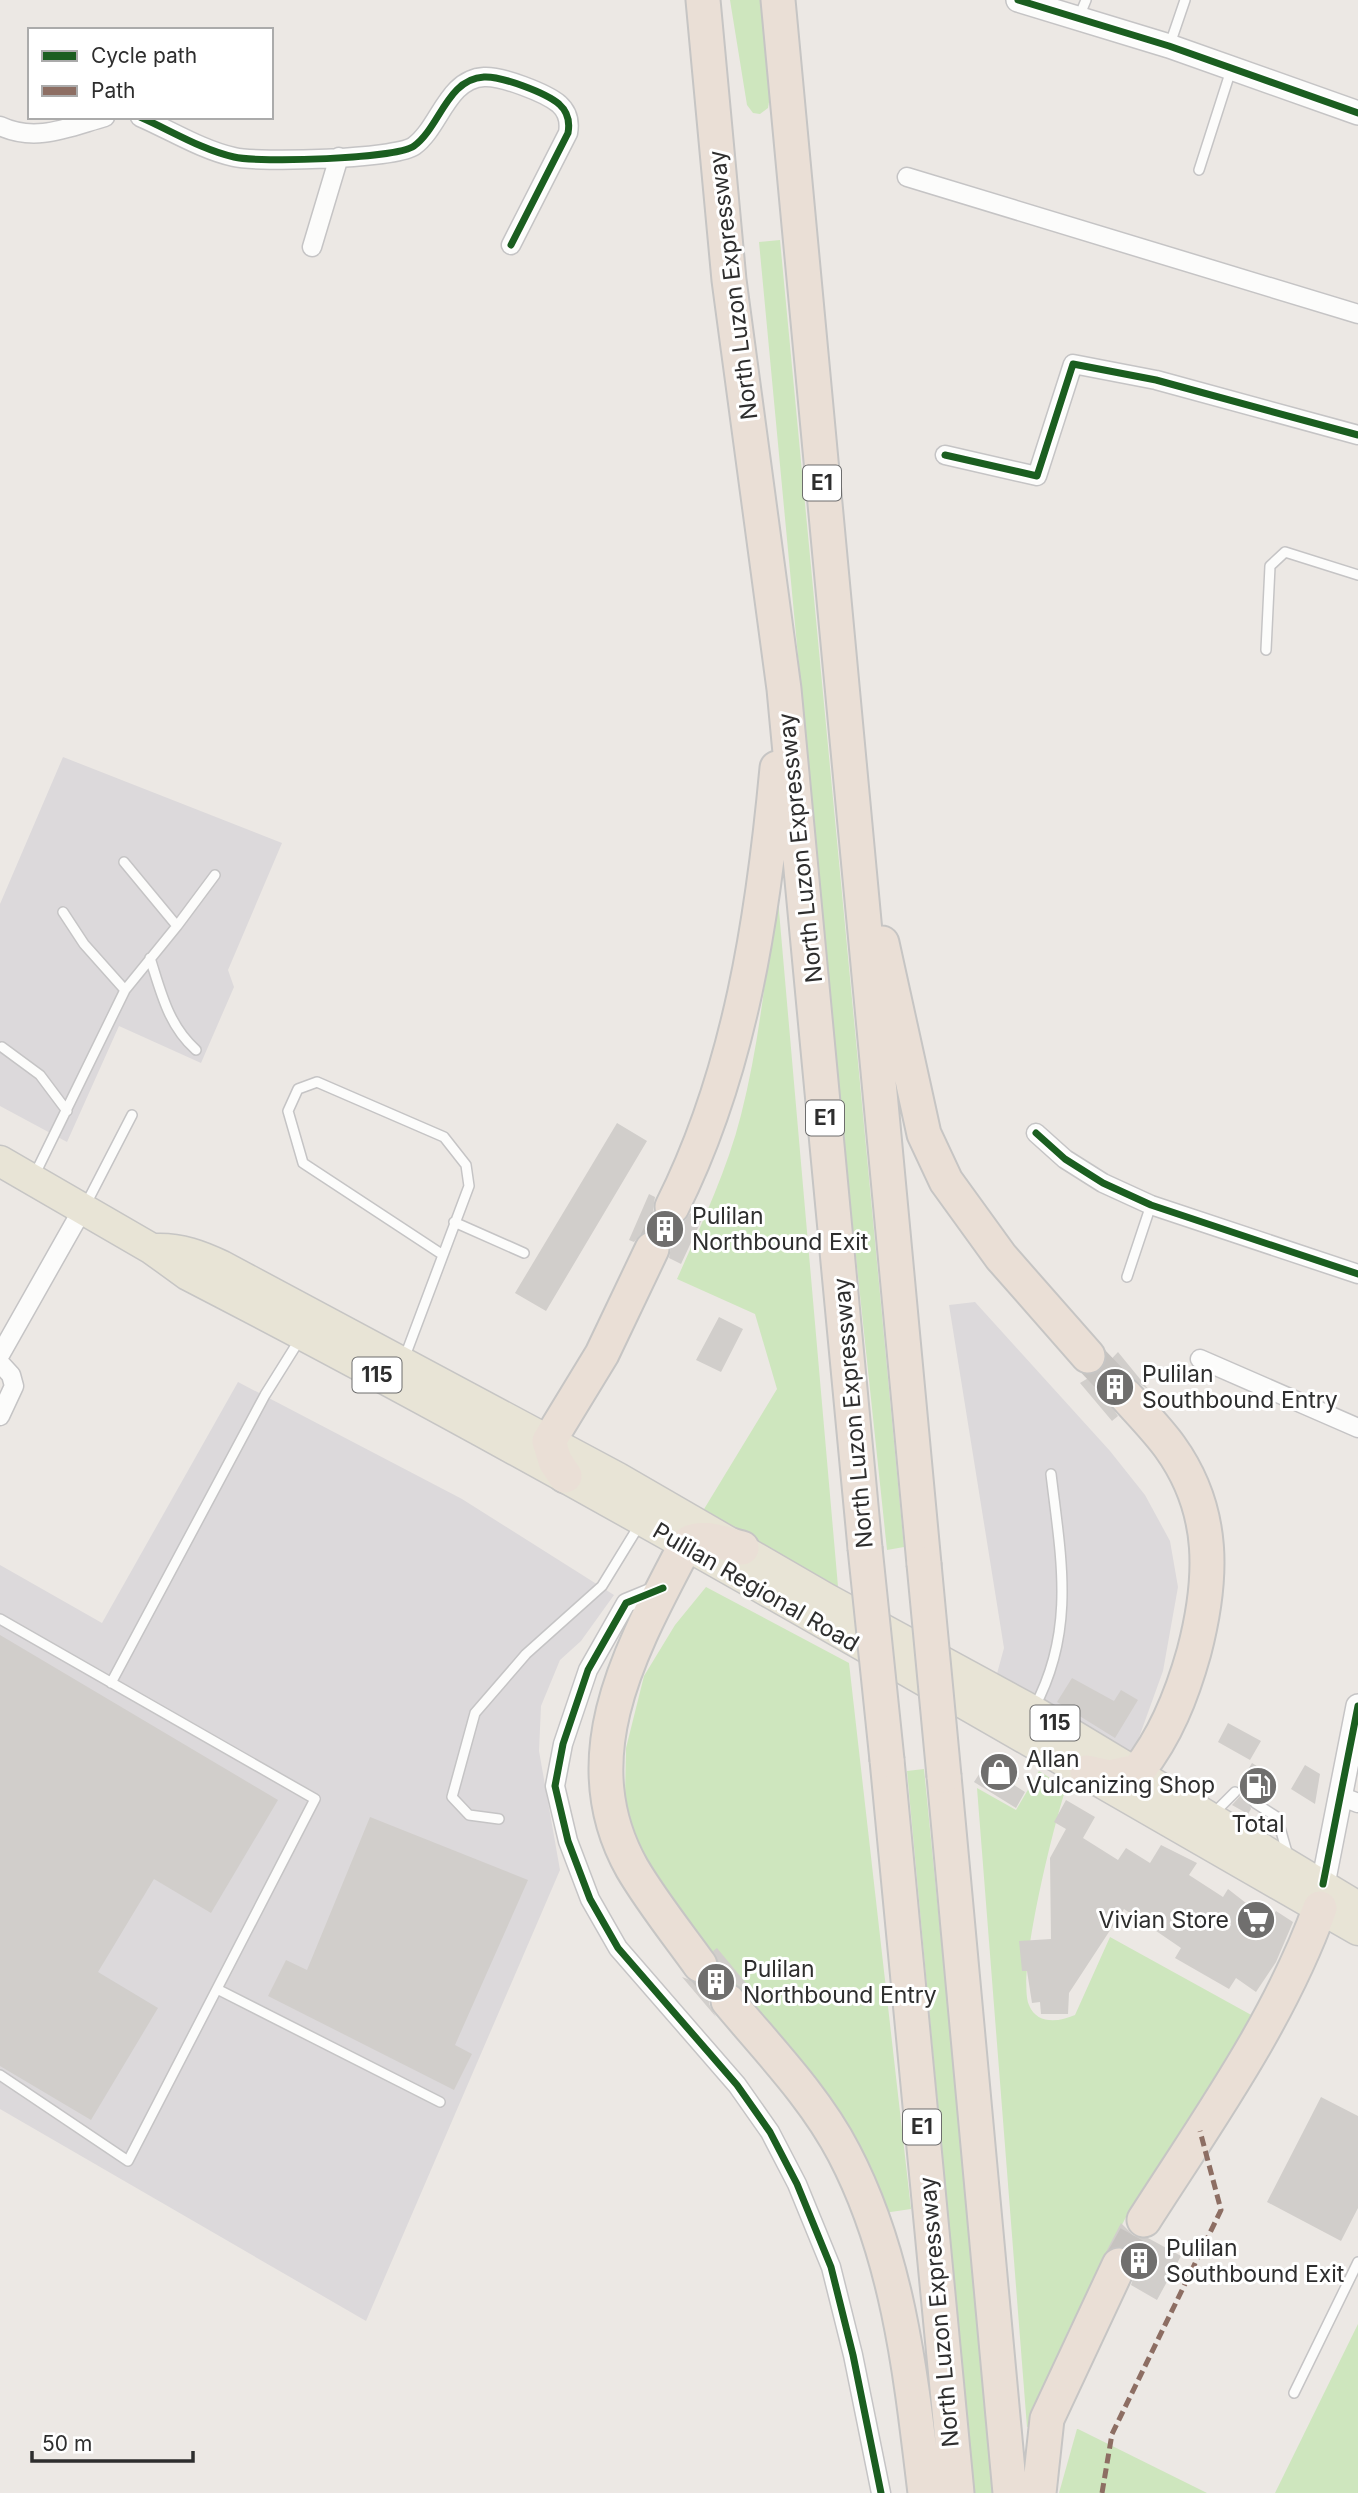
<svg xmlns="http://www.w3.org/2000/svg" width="1358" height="2493" font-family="Inter,sans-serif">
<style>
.industrial{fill:#dcd9db}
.green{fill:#cee6be}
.building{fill:#d1cecb}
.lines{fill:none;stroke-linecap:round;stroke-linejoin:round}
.motorway-tunnel{stroke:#c6c3c0;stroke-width:33;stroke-dasharray:33 17;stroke-linecap:butt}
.service-casing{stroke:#c5c4c5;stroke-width:12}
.minor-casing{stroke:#c5c4c5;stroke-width:21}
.tertiary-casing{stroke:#c5c4c5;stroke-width:26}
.primary-casing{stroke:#c6c5c4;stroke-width:33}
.motorway-casing{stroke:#c6c5c4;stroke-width:37}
.service{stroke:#fcfcfb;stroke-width:9}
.minor{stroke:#fcfcfb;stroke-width:18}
.tertiary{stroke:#fcfcfb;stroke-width:23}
.primary{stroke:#e8e4d6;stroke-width:30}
.motorway{stroke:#eadfd6;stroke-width:33}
.motorway-bridge-casing{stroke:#c6c5c4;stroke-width:37;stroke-linecap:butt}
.motorway-bridge{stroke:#eadfd6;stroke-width:33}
.quiet{stroke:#8d6e63;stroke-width:5;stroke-dasharray:10 5;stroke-linecap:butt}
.cycleway-casing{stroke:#fff;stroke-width:11}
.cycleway{stroke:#1b5e20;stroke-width:7}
.labels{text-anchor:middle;stroke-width:6;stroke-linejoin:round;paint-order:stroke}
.shield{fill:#fff;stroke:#6d6d6d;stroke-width:2}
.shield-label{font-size:21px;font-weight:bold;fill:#2e2e2e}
.street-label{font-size:23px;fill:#2e2e2e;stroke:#fff}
.poi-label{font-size:23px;fill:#2e2e2e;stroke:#fff;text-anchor:start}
</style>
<rect width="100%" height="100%" fill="#ece8e4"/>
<path class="industrial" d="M63,757L282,843L228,970L234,987L201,1063L119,1026L67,1142L0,1106V904Z
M975,1302L1110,1451L1145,1495L1170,1541L1178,1587L1163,1671L1133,1754L995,1681L1004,1648L949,1305Z
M238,1382L462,1499L614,1595L581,1641L560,1660L541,1706L539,1751L560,1870L366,2321L0,2109V1565L102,1623Z"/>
<path class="green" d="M730,0H765L770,96L768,108L760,114L753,113L747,105Z
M780,240L904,1547L887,1550L843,1134L759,242Z
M777,888L839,1598L698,1519L777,1389L755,1314L677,1279C701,1225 727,1171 741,1115C760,1041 767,963 777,888Z
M706,1587L849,1663L911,2209L884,2213L843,2133L674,1916L642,1859L625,1799L626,1748L644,1676L675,1625Z
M924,1769L996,2493H974L907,1771Z
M1039,1771L1066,1788C1054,1824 1016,1975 1029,2005C1037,2025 1059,2022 1075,2015L1110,1937L1264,2022L1127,2215L1068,2331L1051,2373L1044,2423L1027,2427L977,1788L1016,1810Z
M1358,2324V2493H1275Z
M1077,2429H1078L1207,2493H1059Z"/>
<path class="building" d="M617,1123L647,1141L546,1311L515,1293Z
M649,1194L655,1197L653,1210L663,1224L673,1226L683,1223L690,1213L702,1219L681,1264L669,1258L671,1247L667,1238L660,1231L650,1230L641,1234L634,1242L629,1240Z
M719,1317L743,1329L721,1372L696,1360Z
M1118,1352L1149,1390L1130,1377L1113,1380L1107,1388L1106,1398L1118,1416L1112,1421L1080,1383L1100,1371Z
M0,1635L278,1800L211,1913L154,1879L98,1972L158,2008L91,2120L0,2066Z
M1072,1678L1114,1701L1121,1690L1138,1700L1115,1738L1057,1702Z
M1228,1723L1261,1741L1250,1760L1218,1742Z
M989,1759L1019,1778L1014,1785L1025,1792L1016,1808L974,1782Z
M1252,1763L1271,1775L1258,1797L1249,1800L1251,1809L1248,1814L1232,1805L1242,1794L1238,1786Z
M1305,1765L1320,1774L1315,1804L1291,1789Z
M1066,1800L1095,1817L1083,1838L1118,1860L1126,1848L1150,1863L1161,1845L1197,1863L1189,1875L1223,1897L1228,1889L1269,1921L1276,1911L1293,1922L1276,1962L1256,1992L1236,1978L1229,1989L1175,1958L1181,1948L1124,1909L1069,1993L1068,2014H1041L1040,2002L1032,2003L1027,1971H1022L1019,1941L1051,1939L1050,1858L1066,1829L1054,1822Z
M370,1817L528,1880L455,2045L472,2054L454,2090L268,1996L286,1960L307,1970Z
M717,1948L750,1988L745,1991L735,1983L725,1982L716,1986L710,1994L709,2004L716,2017L682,1977L701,1984L712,1980L719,1964L713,1951Z
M1321,2097L1358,2116V2208L1341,2241L1267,2202Z
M1121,2223L1134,2236L1148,2238L1181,2256L1157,2300L1131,2285L1138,2264L1134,2253L1118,2246L1106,2252Z"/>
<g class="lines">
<path class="motorway-tunnel" d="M652,1249L672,1207
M1088,1356L1125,1395
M700,1965L728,2001
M1119,2265L1144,2220"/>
<g class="service-casing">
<path id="service" d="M1079,17L1086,0
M1170,44L1185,0
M1199,170L1231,70
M1266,650L1270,566L1285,552L1358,575
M63,912L84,944L125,990
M177,926L215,875
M150,958C161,992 168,1025 196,1050
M2,1047L40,1075L67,1111
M35,1174L125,990L177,926L124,862
M85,1206L132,1115
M454,1222L524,1253
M1127,1277L1151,1205
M404,1359L469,1186L466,1165L444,1137L317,1082L298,1089L288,1111L303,1163L443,1255
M0,1619L315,1799L128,2161L0,2075
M111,1683L265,1395L300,1339
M1034,1708C1076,1630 1061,1558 1051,1474
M1255,1803L1277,1817L1288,1856
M1214,1813L1235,1792
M499,1819L469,1815L452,1797L475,1713L526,1654L602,1586L640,1524
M217,1989L440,2102
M1294,2393L1358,2262"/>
</g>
<g class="minor-casing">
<path id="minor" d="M140,117C170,130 202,150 234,157C259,163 396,159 414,146C440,127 447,79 484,77C502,76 546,93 559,104C568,112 570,122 568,133L511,245
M0,126C36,143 69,127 105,117
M907,177L1358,314
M312,247L339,157
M945,455L1037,476L1073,364L1156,380L1358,435
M1036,1133L1065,1159L1103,1183L1151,1205L1358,1274
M0,1355L82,1210
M1200,1359L1358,1428
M0,1363L11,1375L14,1386L0,1416
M660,1589L626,1603L588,1670L563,1744L555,1786L568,1841L590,1899L618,1948L737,2085L770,2132L797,2184L831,2267L853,2355L881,2493
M1340,1796L1358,1803"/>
</g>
<g class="tertiary-casing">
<path id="tertiary" d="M1018,0L1169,46L1358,113
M1323,1884L1358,1706"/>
</g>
<g class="primary-casing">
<path id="primary" d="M0,1161L152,1249L188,1275C585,1480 970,1708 1358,1930
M156,1249C180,1248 201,1256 222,1266L618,1478L827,1599L1033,1711L1358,1907"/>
</g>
<g class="motorway-casing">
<path id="motorway" d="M703,0L729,280L784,689L865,1548
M778,0L924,1564
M882,943L924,1134L946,1181L1001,1257L1088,1356
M672,1207C740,1071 763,918 777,768
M565,1476L555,1461L549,1441L602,1354L652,1249
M887,1760L957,2493
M1087,1772L1110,1777L1138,1771C1166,1736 1182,1695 1194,1652C1213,1579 1216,1511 1170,1447C1157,1429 1140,1412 1125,1395
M944,1776L1010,2493
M700,1965C677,1933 652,1902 632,1868C569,1756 633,1646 685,1546C698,1532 725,1544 742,1548
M728,2001C768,2049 815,2097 844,2153C899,2258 911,2377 925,2493
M1144,2220C1208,2120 1279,2021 1320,1908
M1039,2493L1047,2419L1119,2265"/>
</g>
<use href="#service" class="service"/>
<use href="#minor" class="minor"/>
<use href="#tertiary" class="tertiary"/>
<use href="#primary" class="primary"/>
<use href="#motorway" class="motorway"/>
<g class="motorway-bridge-casing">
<path id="motorway-bridge" d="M865,1548L887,1760
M924,1564L944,1776"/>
</g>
<use href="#motorway-bridge" class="motorway-bridge"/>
<path class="quiet" d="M1102,2493L1112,2434L1221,2210L1200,2131"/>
<g class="cycleway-casing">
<path id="cycleway" d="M1018,0L1169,46L1358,113
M140,117C170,130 202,150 234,157C259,163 396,159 414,146C440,127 447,79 484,77C502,76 546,93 559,104C568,112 570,122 568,133L511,245
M945,455L1037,476L1073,364L1156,380L1358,435
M1036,1133L1065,1159L1103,1183L1151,1205L1358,1274
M663,1588L626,1603L588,1670L563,1744L555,1786L568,1841L590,1899L618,1948L737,2085L770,2132L797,2184L831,2267L853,2355L881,2493
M1323,1884L1358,1706"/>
</g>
<use href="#cycleway" class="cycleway"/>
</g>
<defs>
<g id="building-disc" transform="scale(2.0125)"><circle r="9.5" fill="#706f6e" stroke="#fff"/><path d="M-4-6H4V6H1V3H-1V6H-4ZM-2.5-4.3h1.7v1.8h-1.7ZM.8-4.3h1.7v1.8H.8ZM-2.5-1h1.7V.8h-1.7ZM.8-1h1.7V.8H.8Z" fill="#fff"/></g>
<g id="shop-disc" transform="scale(2.0125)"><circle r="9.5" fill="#706f6e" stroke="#fff"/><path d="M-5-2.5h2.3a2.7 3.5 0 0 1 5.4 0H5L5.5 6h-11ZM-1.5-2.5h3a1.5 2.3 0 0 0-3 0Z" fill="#fff"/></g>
<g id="fuel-disc" transform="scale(2.0125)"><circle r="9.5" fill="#706f6e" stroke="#fff"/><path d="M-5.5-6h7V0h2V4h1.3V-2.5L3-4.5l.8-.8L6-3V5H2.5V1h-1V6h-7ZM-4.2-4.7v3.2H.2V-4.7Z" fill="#fff"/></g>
<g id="supermarket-disc" transform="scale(2.0125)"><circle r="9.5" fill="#706f6e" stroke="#fff"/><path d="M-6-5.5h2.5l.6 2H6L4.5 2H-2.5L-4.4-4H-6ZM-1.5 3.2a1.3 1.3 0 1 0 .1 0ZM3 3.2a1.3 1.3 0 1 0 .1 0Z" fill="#fff"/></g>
</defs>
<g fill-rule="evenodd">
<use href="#building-disc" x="665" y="1229"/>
<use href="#building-disc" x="1115" y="1387"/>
<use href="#shop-disc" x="999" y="1772"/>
<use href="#fuel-disc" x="1258" y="1786"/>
<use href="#supermarket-disc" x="1256" y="1920"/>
<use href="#building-disc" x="716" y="1982"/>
<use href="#building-disc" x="1139" y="2261"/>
</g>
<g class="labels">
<g class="shield">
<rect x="803" y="465.5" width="38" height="35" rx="5"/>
<rect x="806" y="1100.5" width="38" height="35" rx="5"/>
<rect x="352.5" y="1357.5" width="49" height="35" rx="5"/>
<rect x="1030.5" y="1705.5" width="49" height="35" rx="5"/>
<rect x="903" y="2109.5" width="38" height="35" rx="5"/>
</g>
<g class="shield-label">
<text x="822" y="490">E1</text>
<text x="825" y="1125">E1</text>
<text x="377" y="1382">115</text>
<text x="1055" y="1730">115</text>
<text x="922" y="2134">E1</text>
</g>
<g class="street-label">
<text transform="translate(733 285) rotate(-97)" y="8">North Luzon Expressway</text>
<text transform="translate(800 848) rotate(-96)" y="8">North Luzon Expressway</text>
<text transform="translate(853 1413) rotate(-95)" y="8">North Luzon Expressway</text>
<text transform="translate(756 1587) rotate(30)" y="8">Pulilan Regional Road</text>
<text transform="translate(939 2312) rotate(-95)" y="8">North Luzon Expressway</text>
</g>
<g class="poi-label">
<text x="692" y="1224">Pulilan<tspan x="692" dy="26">Northbound Exit</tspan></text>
<text x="1142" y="1382">Pulilan<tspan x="1142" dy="26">Southbound Entry</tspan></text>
<text x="1026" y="1767">Allan<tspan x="1026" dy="26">Vulcanizing Shop</tspan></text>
<text x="1258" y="1832" text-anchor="middle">Total</text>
<text x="1229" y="1928" text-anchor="end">Vivian Store</text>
<text x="743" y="1977">Pulilan<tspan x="743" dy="26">Northbound Entry</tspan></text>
<text x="1166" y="2256">Pulilan<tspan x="1166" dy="26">Southbound Exit</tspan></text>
</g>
</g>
<rect x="28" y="28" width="245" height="91" fill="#ffffff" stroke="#ababab" stroke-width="2"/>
<rect x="42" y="51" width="35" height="10" fill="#1b5e20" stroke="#ababab" stroke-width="2"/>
<text x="91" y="63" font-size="21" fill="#2e2e2e">Cycle path</text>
<rect x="42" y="86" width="35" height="10" fill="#8d6e63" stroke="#ababab" stroke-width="2"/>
<text x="91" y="98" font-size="21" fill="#2e2e2e">Path</text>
<path d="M32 2451v10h161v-10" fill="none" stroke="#2e2e2e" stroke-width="3.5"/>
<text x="42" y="2451" font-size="21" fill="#2e2e2e" stroke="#ffffff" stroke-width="5" paint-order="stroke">50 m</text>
</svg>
